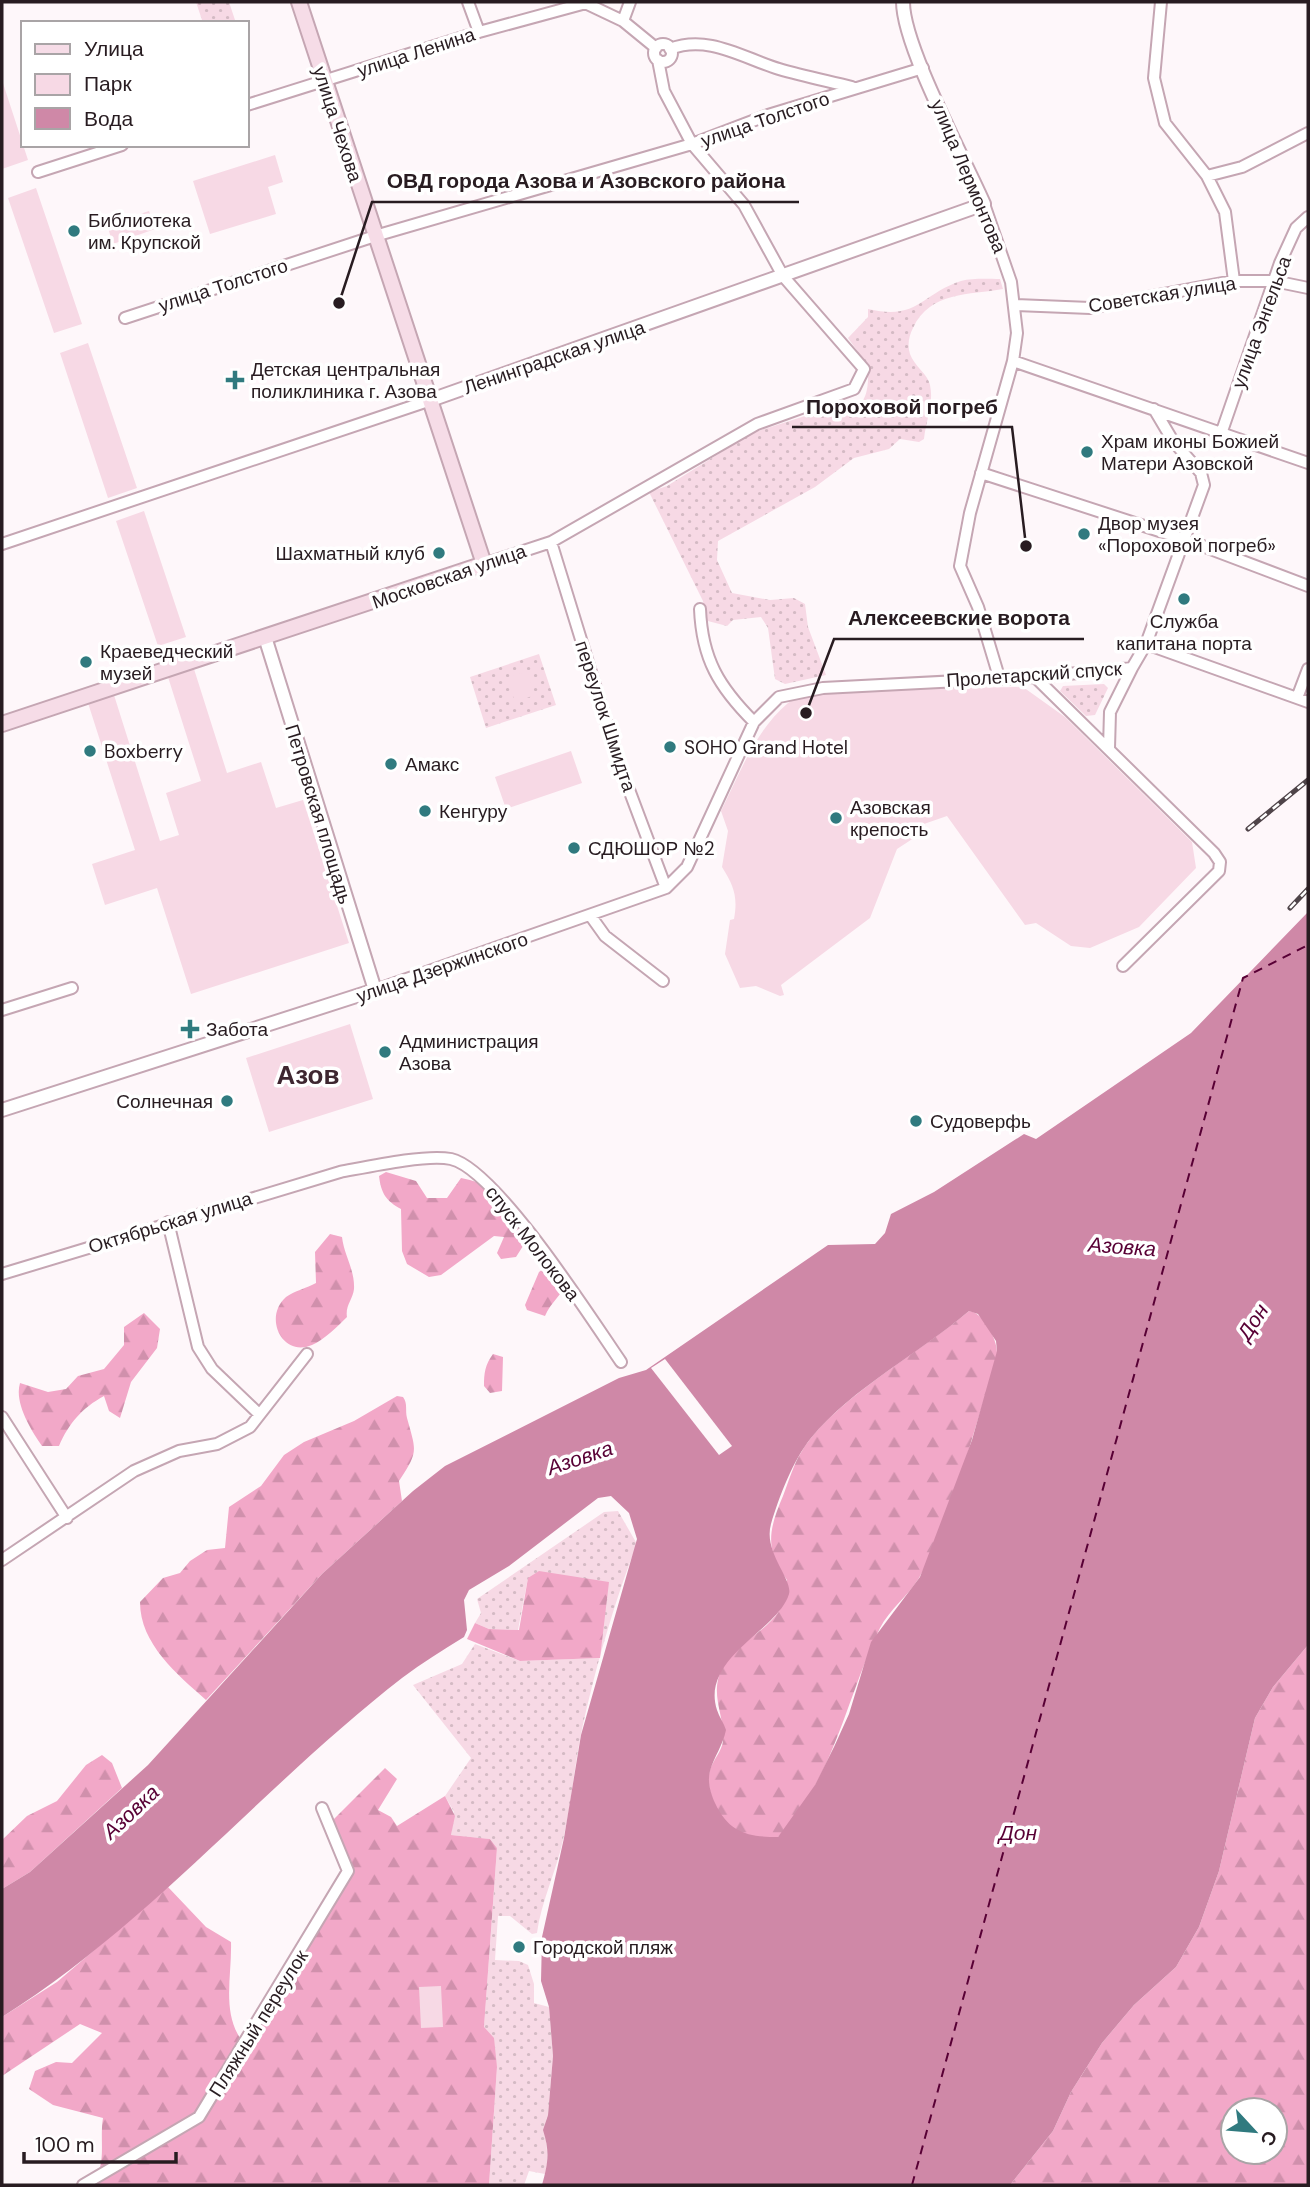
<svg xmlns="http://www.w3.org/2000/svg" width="1310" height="2187" font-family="'DM Sans',sans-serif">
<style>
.grass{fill:url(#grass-dots)}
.forest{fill:url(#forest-firs);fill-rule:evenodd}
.park{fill:#f7d9e5}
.water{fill:#cf88a7;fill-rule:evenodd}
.pier{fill:#fef7fa}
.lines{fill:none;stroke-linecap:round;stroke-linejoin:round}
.ferry{stroke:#580035;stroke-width:2;stroke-dasharray:9 7;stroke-linecap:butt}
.minor-casing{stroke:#c5a6b3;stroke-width:14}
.tertiary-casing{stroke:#c5a6b3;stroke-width:16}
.secondary-casing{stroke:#c5a6b3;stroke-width:18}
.minor{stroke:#fff;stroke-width:10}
.tertiary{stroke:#fff;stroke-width:12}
.secondary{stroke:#f6dce7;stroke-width:14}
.rail-casing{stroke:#4f4449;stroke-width:5}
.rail{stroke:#fff;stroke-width:2.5;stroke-dasharray:8;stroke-linecap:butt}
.poi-dot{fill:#307a7f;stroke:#fff;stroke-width:2.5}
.labels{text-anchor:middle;stroke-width:7;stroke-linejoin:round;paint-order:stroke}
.street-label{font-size:19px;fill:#281c21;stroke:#fff}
.poi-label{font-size:19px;fill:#281c21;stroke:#fff;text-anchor:start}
.water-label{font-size:21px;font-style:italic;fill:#580035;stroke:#fff}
.district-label{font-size:26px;font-weight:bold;fill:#3e2630;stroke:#fff}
.leader{fill:none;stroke:#281c21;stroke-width:2.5}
.callout-dot{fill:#281c21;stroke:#fff;stroke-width:2.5}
.callout-label{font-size:21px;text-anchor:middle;font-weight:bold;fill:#281c21;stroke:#fff;stroke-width:7;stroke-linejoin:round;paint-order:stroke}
</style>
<defs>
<pattern id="grass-dots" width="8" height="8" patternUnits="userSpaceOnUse" patternTransform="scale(1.75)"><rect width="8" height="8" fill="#f7d9e5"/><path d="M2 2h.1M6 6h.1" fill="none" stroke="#d4bac4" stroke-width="1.8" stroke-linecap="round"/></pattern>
<pattern id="forest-firs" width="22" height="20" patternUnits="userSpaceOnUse" patternTransform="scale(1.75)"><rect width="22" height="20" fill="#f2a8c8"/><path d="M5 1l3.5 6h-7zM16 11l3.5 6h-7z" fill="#d090ac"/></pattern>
</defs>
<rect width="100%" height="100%" fill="#fef7fa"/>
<path class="grass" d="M196,2H229L236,23H195L202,20Z
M1000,279L1003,289C970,295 930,291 913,328C909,336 907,345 910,354C914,366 928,374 930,385C934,404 926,420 924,439L919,442L900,439L889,449L854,458L815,487L718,541L717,560L732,593L770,600L794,598L805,604L808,627L826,675L785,684L775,679L768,628L761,617L733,620L727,626L704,620L703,601L649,492L667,486L752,433L830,408L834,416C865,408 869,398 868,366L848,338L868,317V309C918,321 921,294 961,281C972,278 988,279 1000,279Z
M539,654L556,705L486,728L470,677Z
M1104,684L1108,688L1095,715L1086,716L1060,691L1063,686Z
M618,1511L637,1544C614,1602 594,1673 581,1734C574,1769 571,1806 563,1840C556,1872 541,1902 537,1933L532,1934L510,1916H498L495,1960L519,1961L528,1965L534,1984V2003L549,2007L553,2056L548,2115C540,2132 552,2151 545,2174L529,2171L524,2185H489L497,2067L484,2028L497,1848L490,1839L451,1835L454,1812L445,1796L471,1758L413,1685L462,1664L475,1644L520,1661L600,1658L528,1578L518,1630L489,1629L475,1623L481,1613L477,1599L604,1512Z"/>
<path class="forest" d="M386,1172L416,1181L427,1198H447L461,1178C502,1187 511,1198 530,1235L516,1257L501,1259L497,1253L504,1237L494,1236L441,1275L429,1277L407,1264L402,1251L401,1209C386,1201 381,1193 379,1176Z
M330,1234L342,1237C344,1255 355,1270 354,1289C353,1299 345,1306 347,1317C338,1326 324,1340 312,1345C282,1358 263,1317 286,1297C294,1291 307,1288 316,1283L315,1252Z
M550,1264L568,1281C562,1295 551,1302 545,1316L527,1310L525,1305L539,1272Z
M969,1311C983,1312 997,1339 997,1352C997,1369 988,1387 983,1403C967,1455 945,1532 919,1578C908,1596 889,1610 880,1628C846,1698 834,1779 778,1837C765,1837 748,1839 736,1831C719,1821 704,1789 710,1770C713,1760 722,1751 723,1741C725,1715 709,1695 722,1668C733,1645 765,1633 779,1611C784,1603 785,1589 787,1580C764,1549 769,1529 783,1496C789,1481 793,1465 802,1451C832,1401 922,1351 969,1311Z
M144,1313L160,1329L157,1348L131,1382L120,1418L109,1411L104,1396C82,1408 69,1423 59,1446H42C31,1430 14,1403 20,1383L48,1392L66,1389L78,1376L104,1369L124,1345V1327Z
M493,1354L503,1357L502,1391L490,1393L484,1386C484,1373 485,1365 493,1354Z
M397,1396L403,1397C408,1404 405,1410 407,1418C416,1451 419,1451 399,1481L402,1501L322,1574L206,1700C177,1674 140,1644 140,1602L163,1578L180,1573L190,1561L207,1550L225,1548L229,1507L261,1486L284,1455L304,1442L354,1421Z
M539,1571L609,1582L600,1658L520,1661L467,1639L475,1623L489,1629L519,1630L528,1578Z
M1308,1645V2185H1010L1053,2131L1071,2092L1102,2043L1134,2005L1176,1967L1199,1927L1219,1871L1255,1718L1273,1687ZM1233,2110H1275V2152H1233Z
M102,1755L112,1763L122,1788L30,1872L2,1889V1840L27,1816L57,1801L86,1765Z
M385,1768L397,1779L378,1810L391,1817L397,1826L445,1796L455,1816L451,1835L490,1839L497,1848L484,2027L494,2038L497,2067L489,2185H91C108,2165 99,2142 103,2118L53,2105L29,2089L35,2071L56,2062L72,2063L102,2033L80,2024L2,2076V2017L57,1982L168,1887L206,1927L231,1942C232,1975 222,2010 240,2038L348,1864L331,1822Z"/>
<path class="park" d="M2,80L28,160L2,169Z
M275,155L283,182L268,187L276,214L210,234L193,181Z
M36,188L82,324L54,333L8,198Z
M149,211L155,229L113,244L107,225Z
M88,343L137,488L108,498L60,353Z
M144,511L186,637L158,646L116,521Z
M194,669L227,773L261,762L276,808L303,800L349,943L191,994L157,888L105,905L92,864L135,850L88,703L114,695L160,841L179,835L166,793L201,781L168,677Z
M527,671L535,695L515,702L507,678Z
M1023,687L1065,717L1192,842L1196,868L1139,927L1090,948L1071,946L1036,923L1025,925L947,816L921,825L923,832L897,849L870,918L781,985L784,995L780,996L756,986L740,988L725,954L730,920L734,919C738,897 734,886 722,867L728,831L721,811C740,773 755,731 788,703C808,686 986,688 1023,687Z
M571,751L582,783L506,809L495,777Z
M350,1024L373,1099L269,1132L246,1058Z
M441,1986L443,2027L421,2028L419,1987Z"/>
<path class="water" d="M1308,912V1645L1273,1687L1255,1718L1219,1871L1199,1927L1176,1967L1134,2005L1102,2043L1071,2092L1053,2131L1010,2185H542C548,2164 550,2152 543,2130L548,2115L553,2056L549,2007L541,1981L542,1937L564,1838L581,1735L637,1539L629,1513L611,1496L598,1498L509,1566L469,1590L464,1600L467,1630L464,1637C443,1650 422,1663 402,1678C264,1785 150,1924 2,2017V1889L30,1872L148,1765L322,1574L413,1491L445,1466L619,1378L646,1370L828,1245L875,1244L885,1233L891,1214L934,1192L1024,1134L1036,1139L1191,1033ZM969,1311L978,1314L996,1341L997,1351L972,1440L920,1577L871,1642L849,1714L834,1747L815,1785L778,1837C748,1837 729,1833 715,1803C711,1794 707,1782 710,1771C714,1757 723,1745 726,1730C724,1723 719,1717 717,1710C704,1670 747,1644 771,1620C778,1613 786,1604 789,1594C793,1579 763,1552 771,1524C779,1497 793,1460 811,1438C852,1388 920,1353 969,1311Z"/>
<path class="pier" d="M665,1359L732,1446L719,1455L651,1368Z"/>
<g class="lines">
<path class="ferry" d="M912,2185L1243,978L1308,945"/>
<g class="minor-casing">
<path id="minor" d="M468,2L479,32
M583,2L623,21L656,48
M1161,2L1154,78L1165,123L1207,176L1225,212L1234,281
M623,21L630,2
M654 53a9 9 0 1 1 18 0a9 9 0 1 1-18 0Z
M670,49C708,34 743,58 779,69C803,76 828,81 852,87
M247,105L479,32L586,3
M38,172L122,145
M1207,176L1242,167L1308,133
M984,204L1011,282L1017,333L1013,361L970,513L960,566L978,607L999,677
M1014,305L1090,308L1234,281H1274L1308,288
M125,318L375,236L692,144L768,115L923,68
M1013,361L1308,463
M1222,431L1280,263L1296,228L1308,217
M981,473L1184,539L1308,586
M551,542L619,763L666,888
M2,544L428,401
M484,564L551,542L757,424L854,389L864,369L783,276L744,205L692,144L664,91L658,60
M700,609C702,659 719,687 754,722
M1146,644L1308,702
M1035,677L1214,853L1220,862L1219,871L1123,966
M1297,698L1308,669
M1109,748L1110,712L1132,668
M590,915L605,936L663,981
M375,990L666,888L687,867L754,722L779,697L823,688L1035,677L1132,668L1146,644L1204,485L1201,473L1173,441L1154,409
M2,1010L72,988
M168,1222L198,1347L212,1369L259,1414
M2,1274L340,1172C367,1167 425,1154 451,1159C496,1169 592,1320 621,1362
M2,1417L67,1518
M2,1560L134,1471L179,1451L217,1444L250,1427L307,1354
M83,2185L199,2117L348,1871L322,1808"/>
</g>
<g class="tertiary-casing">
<path id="tertiary" d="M428,401L984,204C964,158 903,46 903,2
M2,1110L375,990L265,637"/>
</g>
<g class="secondary-casing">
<path id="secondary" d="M2,724L484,564L299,2"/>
</g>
<use href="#minor" class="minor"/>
<use href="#tertiary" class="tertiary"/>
<use href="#secondary" class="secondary"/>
<g class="rail-casing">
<path id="rail" d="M1248,829L1308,780
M1290,908L1308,889"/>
</g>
<use href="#rail" class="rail"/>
</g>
<g class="poi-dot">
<circle cx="74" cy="231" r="7"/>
<path d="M231.5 369.5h7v7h7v7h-7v7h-7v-7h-7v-7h7z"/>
<circle cx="1087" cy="452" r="7"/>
<circle cx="1084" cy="534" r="7"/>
<circle cx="439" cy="553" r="7"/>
<circle cx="1184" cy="599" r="7"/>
<circle cx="86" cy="662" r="7"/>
<circle cx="670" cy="747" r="7"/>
<circle cx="90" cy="751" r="7"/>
<circle cx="391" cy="764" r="7"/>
<circle cx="425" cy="811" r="7"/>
<circle cx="836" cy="818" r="7"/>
<circle cx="574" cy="848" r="7"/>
<path d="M186.5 1018.5h7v7h7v7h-7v7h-7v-7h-7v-7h7z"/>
<circle cx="385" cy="1052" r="7"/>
<circle cx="227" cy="1101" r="7"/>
<circle cx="916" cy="1121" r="7"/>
<circle cx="519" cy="1947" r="7"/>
</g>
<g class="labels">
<g class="street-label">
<text transform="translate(416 52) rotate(-18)" y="7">улица Ленина</text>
<text transform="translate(765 119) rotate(-19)" y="7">улица Толстого</text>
<text transform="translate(338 124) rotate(72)" y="7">улица Чехова</text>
<text transform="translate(969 176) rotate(67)" y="7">улица Лермонтова</text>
<text transform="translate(223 285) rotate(-18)" y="7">улица Толстого</text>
<text transform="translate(1162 294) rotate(-9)" y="7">Советская улица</text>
<text transform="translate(1261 322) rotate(-70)" y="7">улица Энгельса</text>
<text transform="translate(554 357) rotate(-19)" y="7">Ленинградская улица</text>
<text transform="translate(449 576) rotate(-19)" y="7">Московская улица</text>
<text transform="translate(1034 674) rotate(-4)" y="7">Пролетарский спуск</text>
<text transform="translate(606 716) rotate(72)" y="7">переулок Шмидта</text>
<text transform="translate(319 814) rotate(73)" y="7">Петровская площадь</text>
<text transform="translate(442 967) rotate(-19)" y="7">улица Дзержинского</text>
<text transform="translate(170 1222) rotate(-17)" y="7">Октябрьская улица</text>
<text transform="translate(533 1243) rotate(52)" y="7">спуск Молокова</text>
<text transform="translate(258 2023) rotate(-58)" y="7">Пляжный переулок</text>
</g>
<g class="poi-label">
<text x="88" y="227">Библиотека<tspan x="88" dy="22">им. Крупской</tspan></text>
<text x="251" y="376">Детская центральная<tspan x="251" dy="22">поликлиника г. Азова</tspan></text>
<text x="1101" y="448">Храм иконы Божией<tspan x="1101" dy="22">Матери Азовской</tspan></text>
<text x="1098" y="530">Двор музея<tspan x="1098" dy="22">«Пороховой погреб»</tspan></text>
<text x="425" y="560" text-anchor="end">Шахматный клуб</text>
<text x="1184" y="628" text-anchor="middle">Служба<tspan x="1184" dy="22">капитана порта</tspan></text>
<text x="100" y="658">Краеведческий<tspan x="100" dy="22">музей</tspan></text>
<text x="684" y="754">SOHO Grand Hotel</text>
<text x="104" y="758">Boxberry</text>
<text x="405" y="771">Амакс</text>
<text x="850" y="814">Азовская<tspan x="850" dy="22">крепость</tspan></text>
<text x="439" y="818">Кенгуру</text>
<text x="588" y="855">СДЮШОР №2</text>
<text x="206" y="1036">Забота</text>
<text x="399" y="1048">Администрация<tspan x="399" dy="22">Азова</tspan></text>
<text x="213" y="1108" text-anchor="end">Солнечная</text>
<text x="930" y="1128">Судоверфь</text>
<text x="533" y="1954">Городской пляж</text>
</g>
<g class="water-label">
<text transform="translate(1122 1247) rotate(4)" y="7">Азовка</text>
<text transform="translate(1253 1322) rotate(-57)" y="7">Дон</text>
<text transform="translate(580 1458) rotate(-18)" y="7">Азовка</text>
<text transform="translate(131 1812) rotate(-43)" y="7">Азовка</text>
<text x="1018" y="1840">Дон</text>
</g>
<g class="district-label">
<text x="308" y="1084">Азов</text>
</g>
</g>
<path class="leader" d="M339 303L372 202H799M1026 546L1012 427H792M806 713L834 639H1084"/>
<g class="callout-dot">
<circle cx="339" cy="303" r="7"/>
<circle cx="1026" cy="546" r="7"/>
<circle cx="806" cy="713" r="7"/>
</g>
<g class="callout-label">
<text x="586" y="188">ОВД города Азова и Азовского района</text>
<text x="902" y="414">Пороховой погреб</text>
<text x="959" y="625">Алексеевские ворота</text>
</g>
<rect width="1310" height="2187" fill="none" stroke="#281c21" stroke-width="7"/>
<rect x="21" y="21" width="228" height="126" fill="#ffffff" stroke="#a9a4a6" stroke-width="2"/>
<rect x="35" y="44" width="35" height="10" fill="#f6dce7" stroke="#a9a4a6" stroke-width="2"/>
<text x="84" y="56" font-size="21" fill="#281c21">Улица</text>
<rect x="35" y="74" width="35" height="21" fill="#f7d9e5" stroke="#a9a4a6" stroke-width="2"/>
<text x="84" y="91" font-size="21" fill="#281c21">Парк</text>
<rect x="35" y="108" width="35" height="21" fill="#cf88a7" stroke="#a9a4a6" stroke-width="2"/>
<text x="84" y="126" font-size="21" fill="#281c21">Вода</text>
<g transform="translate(1254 2131) rotate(116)"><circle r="33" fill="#ffffff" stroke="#a9a4a6" stroke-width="2"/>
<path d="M0-5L12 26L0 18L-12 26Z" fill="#307a7f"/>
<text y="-10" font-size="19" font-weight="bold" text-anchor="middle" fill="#281c21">С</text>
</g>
<path d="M24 2152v10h152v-10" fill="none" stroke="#281c21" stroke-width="3.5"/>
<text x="35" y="2152" font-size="21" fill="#281c21" stroke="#ffffff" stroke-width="5" paint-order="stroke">100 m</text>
</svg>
